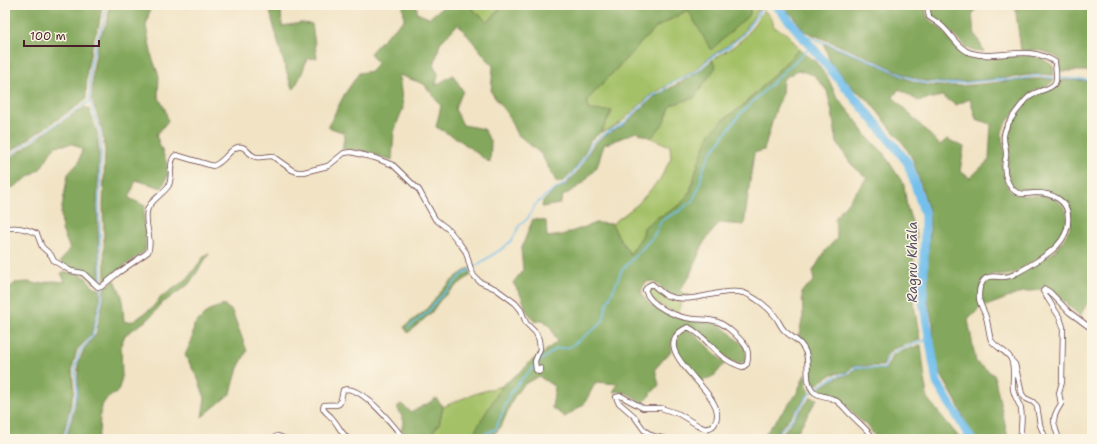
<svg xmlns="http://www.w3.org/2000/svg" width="1097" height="444" font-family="'Shantell Sans',sans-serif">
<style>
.green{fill:#a4c168;stroke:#77704a}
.forest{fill:#83a75c;stroke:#666344;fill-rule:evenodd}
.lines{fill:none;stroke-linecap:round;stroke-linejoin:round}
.stream{stroke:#73c0ed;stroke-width:1.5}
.river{stroke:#73c0ed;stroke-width:9}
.street-casing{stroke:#633c42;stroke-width:6}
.street{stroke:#fff;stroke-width:4.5}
.labels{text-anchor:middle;stroke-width:3;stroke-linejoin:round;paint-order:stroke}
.water-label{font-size:13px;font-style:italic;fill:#564f65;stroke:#fcf5e5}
</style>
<rect width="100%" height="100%" fill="#fcf5e5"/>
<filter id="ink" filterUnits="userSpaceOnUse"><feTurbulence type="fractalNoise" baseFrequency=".025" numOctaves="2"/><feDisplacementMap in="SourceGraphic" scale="8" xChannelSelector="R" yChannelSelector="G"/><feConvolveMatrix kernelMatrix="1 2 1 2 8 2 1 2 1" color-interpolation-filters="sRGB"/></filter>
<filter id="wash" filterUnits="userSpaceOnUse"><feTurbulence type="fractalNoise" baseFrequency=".012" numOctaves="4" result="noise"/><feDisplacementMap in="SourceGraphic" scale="16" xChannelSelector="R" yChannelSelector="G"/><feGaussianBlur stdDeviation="0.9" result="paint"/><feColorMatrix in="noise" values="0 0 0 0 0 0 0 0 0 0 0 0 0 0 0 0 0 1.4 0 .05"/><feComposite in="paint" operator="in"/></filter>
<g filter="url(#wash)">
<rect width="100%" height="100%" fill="#f1e3c4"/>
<path class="green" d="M467,5H503L488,22Z
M750,5L759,9L741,35L728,45L706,60L696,70L651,95L620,123L609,130L601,132L612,112L588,110V99L655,28L688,10L750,14Z
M764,10L772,19L774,27L788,34L799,49L757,92L740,108L724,119L710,133L699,161L690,192L680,205L667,213L656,218L643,235L630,254L618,236L612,224L638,204L660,179L671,158L670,146L651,138L663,124L671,104L694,98L715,67L712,60L734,46L746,36Z
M649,288L653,289L666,298L681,301L679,313C669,310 649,302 648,290Z
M502,386L470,439H431V434L439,424L443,407C462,398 481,391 502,386Z"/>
<path class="forest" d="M5,5H102L99,25L94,38L87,69L86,100L5,155Z
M109,5H151L146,26L152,57L159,76L158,96L165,109L168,121L156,135L166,161L168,175L162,188L136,180L129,198L145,206C141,221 148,236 145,251L105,280L103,205L105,151L102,130L92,100L93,69L99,39L108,20Z
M264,5H284L281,11L282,26L301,23L312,24L317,58L307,59L302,73L294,89L291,86L280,50L269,8Z
M403,5H417V13L429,18L444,6L467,5L488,22L503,5H750V14L711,50L688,10L655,28L588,99V110L612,111L601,132L590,141L583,156L574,170L564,181L557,183L541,154L516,133L509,117L491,92L493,66L458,24L440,43L434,66L438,74L436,85L453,75L463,91L455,109L463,125L484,129L491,143L490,163L458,139L436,127L441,106L424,84L399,75L403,108L394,131L392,160L360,150L342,149L345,133L328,127L344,95L359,73L372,71L377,63L370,53L386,36L404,20Z
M780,5H925C927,24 932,19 943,31C949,38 954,47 961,52C989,70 1025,41 1053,66L1054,75L1036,74L1016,77L949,83L924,81L903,74L877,61L804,31L794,17Z
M930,5H978L972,15L974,32L984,51H973L966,48L942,23L931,16Z
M1016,5H1092V71H1061L1060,60C1048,50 1036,49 1021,51L1016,14Z
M824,44C842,51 861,57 878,65C894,72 909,82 926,85C969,90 1012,77 1054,79C1051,87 1041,87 1034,91C1027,96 1006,121 1003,129C1000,137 1004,144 1005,152C1005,156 1002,160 1002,164C1003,172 1005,185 1010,190C1021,201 1044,190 1057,200C1079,216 1061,244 1043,255C1034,260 1017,274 1006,275C1002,276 998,274 994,274C990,275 985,279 981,282V307L968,320L976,362L994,375L1008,438L1010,439H969L964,419L957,403L940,373L934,357L933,324L927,298L926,286L930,228L929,211L913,160L905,146L869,101L854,89L830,62ZM899,89L918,101L942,96L956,105L970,99L976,119L991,124L989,160L970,178L960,171L964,147L947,139L940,145L893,97Z
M799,49L814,60L828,78L836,96L855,119L869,139L882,151L904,185L907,207L917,236L914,249L913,299L920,340L893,349L887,354L883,366H853L847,372L833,374L814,386C808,374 813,357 805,345C804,343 800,341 798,339L803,316L802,291L814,281L813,271L825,251L837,238L835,218L867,178L851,164L837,143L832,112L827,91L814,75L798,70L783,79L782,95L775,112L764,150L754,153L744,225L719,223L704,242L689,277L679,291L691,296C670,297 668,293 653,281L646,282C644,285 641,289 642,293C646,308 680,318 693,321C700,323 710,321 717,324C728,328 735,340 744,345L747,360C740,364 736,363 730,360L695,329L686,325L675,333L672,339L671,351L655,369L659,385L642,404C633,396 626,390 613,392L618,384L596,382L584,404L565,417L552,408L555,387L540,377C514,384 512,404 501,426C499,431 492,434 488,439H470L502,386L525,368L531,361L542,354L557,341L550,326L543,320L535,322L526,310L522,297L513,283L523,270L521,249L533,219L546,221L547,237L562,235L596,223L612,224L618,236L630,254L643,235L644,227L656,218L667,213L680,205L690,192L699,161L710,133L724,119L740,108L757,92Z
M712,60L716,67L694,98L671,105L663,124L651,138L636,132L604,145L597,167L581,185L563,196L560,204L542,207L543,201L556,190L567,184L578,171L594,144L604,136L624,125L654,97L700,71Z
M1061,80L1092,81V301L1089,300L1080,316L1051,290L1045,286L1039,290L1023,292L986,306L983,303L981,295L982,287L986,281L991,278H1008L1042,260L1056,250L1064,239L1070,227V217L1068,207L1057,196L1026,192L1018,190L1011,183L1007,173V163L1009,154L1006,136L1008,128L1019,112L1036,94L1057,85Z
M85,107L89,109L97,132L99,153L97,206L100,283L98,284L93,282L83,271L71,269L60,262L70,249L62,230L61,213L68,174L79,162L82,149L73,144L55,146L40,169L11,189L5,187V160L22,150L48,131Z
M209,254L189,284L161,304L150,318L125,335L121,345L122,377L118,392C115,394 110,396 107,399C95,410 103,426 97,439H66L75,407L78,387V364L84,349L96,334L104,298V288L115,280L122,296L124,322L134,321L152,308L160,298L187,279L205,255Z
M469,268L471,275L452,289L440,300L431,313L408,333L404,327L425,311L443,289L456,277Z
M71,272C74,273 79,273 82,275C89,278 91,289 100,289V299L91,335L77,350L72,368L74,391L62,439H5V292L15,283L29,282L37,284L53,281L65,282L61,273Z
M224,305L232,311L247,351L238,368L231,393L202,417L205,398L198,379L185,355L192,340L194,325L209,310Z
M686,330L693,333L725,363L715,375L701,382C688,370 662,343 686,330Z
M921,345L927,398L958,436L959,439H877L867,425L855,416L846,404L838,398L818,389L836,378L850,374L856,368L886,369L892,356L899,352Z
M805,374L806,384L810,391L798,408L777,432L773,439H761L796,395Z
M811,397L817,399L793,439H778Z
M436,398L443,407L439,424L431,434V439H407L401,430L404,421L397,407L401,404L411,412L427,404Z"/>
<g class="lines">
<path class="stream" d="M800,33L877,63L904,76L924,83L951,84L996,80H1017L1036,76L1054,78
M1058,78L1092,80
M5,158L90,101
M408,328L428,312L437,300L462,275L503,248L513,239L519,226L528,218L535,205L545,196L566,183L575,171L586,155L591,144L601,136L623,124L652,96L664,91L668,85L698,71L709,59L731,45L743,35L764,5
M64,439L77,391L75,367L80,351L93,335L102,298L99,205L101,153L100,132L90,101V68L97,39L104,22L106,5
M480,439L484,434L496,429L509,395L521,380L540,361L556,349L570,347L593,330L603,321L607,304L622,270L653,237L662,220L681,210L693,200L699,187L703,169L711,153L740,114L811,46
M775,439L779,432L793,418L808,396L819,386L836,376L848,373L855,367L884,369L889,355L895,351L929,339"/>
<path class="river" d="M776,5L875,122L908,163L925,215L923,301L937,383L971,439"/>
</g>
</g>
<g filter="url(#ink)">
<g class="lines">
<g class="street-casing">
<path id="street" d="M927,5L929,17C935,21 940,24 944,28C952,36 960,50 971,53C999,61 1026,43 1055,62C1055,68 1058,77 1055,83C1052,89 1037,91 1031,95C1023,102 1005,124 1004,135C1003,142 1007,149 1006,156C1006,158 1005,160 1005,162C1003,172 1008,189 1018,193C1024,195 1030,193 1036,193C1052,193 1068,200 1068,217C1070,242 1047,255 1029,266C1022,270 1016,274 1010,276C999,280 987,270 981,285C979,288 979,293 979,297C979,304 984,310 986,317C988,323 989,335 991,340C996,348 1007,351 1011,359C1015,368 1012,380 1013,389C1014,397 1019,402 1021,409C1023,419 1020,429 1021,439
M5,229C16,226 26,228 37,234L42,247L51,255L54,261L71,271L83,273L98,287H101L118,273L148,252C153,239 144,225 147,211C149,201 163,195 169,185C173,176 168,160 176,155L213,166C225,162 229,149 238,147C246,145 248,155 256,157C261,158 267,156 272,156L292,170L297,172H304L328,166L344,153L351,152L375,158L393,165L419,190L435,219L449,230L460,244L466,252L471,270L474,276L480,282L496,289L515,303L521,310L526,323L536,333L539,340L540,349L535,361L536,370L539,372L541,370L540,368H537
M1013,362L1015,364L1022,394L1025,398L1033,402L1037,406L1040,425L1046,439
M274,439L275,437L278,436L286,439
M349,439C341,434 338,424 332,418C329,414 325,413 323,408L324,405C340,403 339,411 343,390C360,383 394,426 404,439
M666,439L653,436L644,430L634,416L618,402L616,397L621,396L643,408H661L679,414L699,426L706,429C714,427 716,424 717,416C720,388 642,348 688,327C710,338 716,360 743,367L747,364C748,359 749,354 747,349C744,341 726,325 718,322C710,319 701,320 693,319C676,317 651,307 645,290L648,286L652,284C658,288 661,294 668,296C692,305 721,287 744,293C755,297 768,307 775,316C778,320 780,325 783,329C791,338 802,341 806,353C810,366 804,380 813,391C818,397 829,396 835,400C841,403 846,410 851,415C859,423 867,429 874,439
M1059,439C1053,422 1051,419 1061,404L1059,393L1062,382L1063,327L1060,318L1043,291L1045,289L1050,292L1069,312L1092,329"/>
</g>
<use href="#street" class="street"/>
</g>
</g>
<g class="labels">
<g class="water-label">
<text transform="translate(912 262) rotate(-90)" y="5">Ragnu Khāla</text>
</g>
</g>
<rect width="1097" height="444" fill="none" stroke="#fcf5e5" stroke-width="20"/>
<path d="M24 40v6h75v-6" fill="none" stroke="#4a1f2b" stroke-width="2"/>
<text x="30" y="40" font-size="12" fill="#4a1f2b" stroke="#fcf5e5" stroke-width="3" paint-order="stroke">100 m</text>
</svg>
